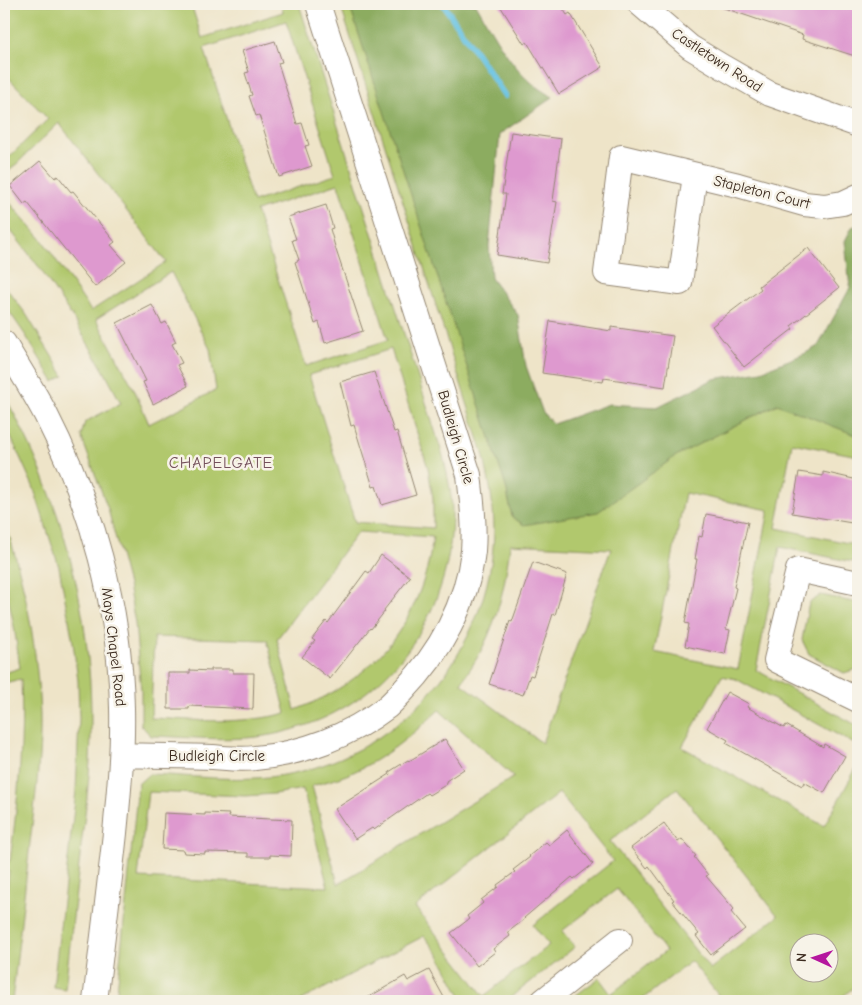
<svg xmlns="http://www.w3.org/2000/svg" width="862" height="1005" font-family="'Comic Neue',sans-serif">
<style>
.green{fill:#b1c86d;stroke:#767946;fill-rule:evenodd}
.forest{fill:#8cac60;stroke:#646b3f}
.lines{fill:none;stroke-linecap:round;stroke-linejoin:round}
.stream{stroke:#65c2e3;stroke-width:6}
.building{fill:#de99cf}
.minor-casing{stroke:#948773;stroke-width:26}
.minor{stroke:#fff;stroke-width:24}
.labels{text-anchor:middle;stroke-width:5;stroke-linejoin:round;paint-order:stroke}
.street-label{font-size:15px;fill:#3b2a1e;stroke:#f7f3e8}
.neighbourhood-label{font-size:16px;letter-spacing:1px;fill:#74515c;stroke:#f7f3e8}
</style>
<rect width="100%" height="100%" fill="#f7f3e8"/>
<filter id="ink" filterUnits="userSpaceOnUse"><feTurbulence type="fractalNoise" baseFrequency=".02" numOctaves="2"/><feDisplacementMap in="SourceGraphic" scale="10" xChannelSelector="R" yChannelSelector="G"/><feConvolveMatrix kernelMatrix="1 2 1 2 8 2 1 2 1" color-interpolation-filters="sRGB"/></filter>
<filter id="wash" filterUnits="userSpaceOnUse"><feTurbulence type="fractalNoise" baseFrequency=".0096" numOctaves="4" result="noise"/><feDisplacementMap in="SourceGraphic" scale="20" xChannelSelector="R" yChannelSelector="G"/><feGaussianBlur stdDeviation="1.12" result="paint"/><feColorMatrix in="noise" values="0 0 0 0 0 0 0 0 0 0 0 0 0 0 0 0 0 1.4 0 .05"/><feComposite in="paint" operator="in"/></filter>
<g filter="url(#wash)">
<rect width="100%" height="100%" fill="#eee4c8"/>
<path class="green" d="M4,4H191L202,38L283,12L281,4H299L443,456C447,474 452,493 452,512C453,618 384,709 280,733C238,743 193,737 151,736L141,725V691L135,623L128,585L108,509L81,436L85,422L121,403L104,371L73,318L39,267L4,222V196L43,241L91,311L166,262L59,123L4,176V162L48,119L4,73ZM286,21L335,175L253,202L204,48ZM338,184L388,340L306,366L256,211ZM171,272L210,349L216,390L149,424L134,389L96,319ZM391,349L428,468L433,498V528L355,522L309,375ZM358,532L433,537C422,622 374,680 295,710L277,639ZM154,637L267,640L286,713C242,725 196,720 151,718Z
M340,4H369L537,522L817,385L858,335V456L792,443L776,528L858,545V563L780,547L756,670L858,726V746L736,679L722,676L682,747L824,826L858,765V986L856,985L838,1001H723L691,961L640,1001H568L599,978L611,994L666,951L617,889L562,931L575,947L506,1001H464L439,955L424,936L300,1001H116L138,784L149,774C195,776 243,783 289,774C404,752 491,649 494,531C494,505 489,479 483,453ZM685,493L769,510L738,669L654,652ZM510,544L611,549L542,743L461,683C468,672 476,661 482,649C499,616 506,581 510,544ZM439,710L514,777L338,884L312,786C324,782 337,779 349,774C384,759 411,736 439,710ZM677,788L778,916L710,969L610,841ZM303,789L328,887L138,878L148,792L245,796L274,794ZM559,793L613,861L533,925L549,945L484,996L415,907ZM800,942H830V972H800Z
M4,285L26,314L64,376L54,382L26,336L4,304Z
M4,395C61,496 93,613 91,729C91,768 86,807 81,846C76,894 70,942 65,989L53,987L76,791L79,719L78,681L73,642L59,567L33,486L4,422Z
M4,519C26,586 37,645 40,715C41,758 35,801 30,843C24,896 18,949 12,1001H4V920L9,871L4,870V860L10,861C18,800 24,740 21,679L4,683V673L20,668L14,626L4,577Z
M821,595L858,603V667L857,669L844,673L809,654L802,640L809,603Z"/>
<path class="forest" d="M349,4H476C496,38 516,79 553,97L500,134L489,246L491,278L518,315L526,366L543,413L553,424L609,404L657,407L714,379L761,371L804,354L818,346L850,288L845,241L852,227L858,225V436L777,404L676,456L598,512L524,525L512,517L506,487Z"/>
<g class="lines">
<path class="stream" d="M443,4L505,96"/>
</g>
<g id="blocks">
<path class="building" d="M499,4H560L567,15L570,13L603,67L559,94L527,42L524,44Z
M722,4H858V57L802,39L803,35L721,7Z
M275,41L282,62L278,63L297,124L302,123L309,145L305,146L312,166L279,177L259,115L256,116L249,96L252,95L245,73L249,72L242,51Z
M511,132L561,139L553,201L557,202L547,263L497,255L506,194H502Z
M40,161L55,178L58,176L71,192L73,191L115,242L111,245L126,262L95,287L27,202L24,204L10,186Z
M326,205L333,228L330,229L336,250L363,331L325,343L319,322L315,324L295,262L299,260L292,240L296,239L288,217Z
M808,248L839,288L791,326L793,329L744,367L712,326L761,289L759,286Z
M152,305L162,324L166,322L176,342L172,344L182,363L177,365L188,386L153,404L143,382L146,381L117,323Z
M550,321L611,331V327L673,336L665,387L604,378L603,382L542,373Z
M374,372L394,432L397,431L416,495L382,505L376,486L373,487L354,425L351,426L340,382Z
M799,472L823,476V472L858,480V524L792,513Z
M706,514L748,522L734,587L736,588L726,629L730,630L725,654L685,646L689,624L685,623L697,559H695L699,536L702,537Z
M381,555L410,577L384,610L385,611L371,629L370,628L330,679L302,657L315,641L312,639L326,621L328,623L366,571L369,573Z
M533,562L567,574L555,615L553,614L533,676L530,675L523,695L489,684L510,621L512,622Z
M211,669H233V673H254L253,709L189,706V709H168V673H190V670L211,671Z
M727,692L749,704L747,707L784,728L786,725L823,747L824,744L845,756L824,793L804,782L802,786L726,743L728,740L707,728Z
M445,739L464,769L446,781L447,784L429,795L427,793L374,830L372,828L355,839L335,809L390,774L389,772L408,760L409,761Z
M164,813L205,815V813L229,814L228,817L292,820L291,856L270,855V857H248V853L205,852V854L184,853L183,850L162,849Z
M664,823L678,842L682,839L696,856L694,857L708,875L706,876L734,909L731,912L745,929L711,955L696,936L699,934L672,901L674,900L649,866L647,868L631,848Z
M567,830L593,864L574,879L572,877L524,918L525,919L508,932L510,936L493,949L495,952L477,966L451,933L469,919L467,916L483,903L481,900L498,887L497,885L515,872L513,870L530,857L529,856L546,842L549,845Z
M429,970L446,1001H362L405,976L408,981Z"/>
</g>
</g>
<g filter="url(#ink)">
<use href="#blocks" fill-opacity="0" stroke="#948773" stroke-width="1"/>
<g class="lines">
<g class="minor-casing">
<path id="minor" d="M640,4L690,47L723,67L770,94L858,125
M695,175L680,283L606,273L621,157L738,185L804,204L824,206L843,203L858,196
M4,343C18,367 33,390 46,415C92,505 120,607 122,708C123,750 119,791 115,833C109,889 102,945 95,1001
M858,583L798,570L776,660L858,700
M122,755C152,756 183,756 213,757C226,758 241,760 255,758C302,754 349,736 387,707C393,702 398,696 403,691C440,653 467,604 473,551C475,526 472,500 469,475L318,4
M543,1001L620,940"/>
</g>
<use href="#minor" class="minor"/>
</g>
</g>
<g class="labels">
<g class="street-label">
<text transform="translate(717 60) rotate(33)" y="5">Castletown Road</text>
<text transform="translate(762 192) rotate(14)" y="5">Stapleton Court</text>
<text transform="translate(456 437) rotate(74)" y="5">Budleigh Circle</text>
<text transform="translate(114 647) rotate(83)" y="5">Mays Chapel Road</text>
<text x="217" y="761">Budleigh Circle</text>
</g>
<g class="neighbourhood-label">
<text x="221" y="468">CHAPELGATE</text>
</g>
</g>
<rect width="862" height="1005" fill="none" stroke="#f7f3e8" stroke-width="20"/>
<g transform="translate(814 958) rotate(273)"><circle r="24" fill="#f7f3e8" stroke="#aca397"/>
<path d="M0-4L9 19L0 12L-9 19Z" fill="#b5179e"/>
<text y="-8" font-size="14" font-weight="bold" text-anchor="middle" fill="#3b2a1e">N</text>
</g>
</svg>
